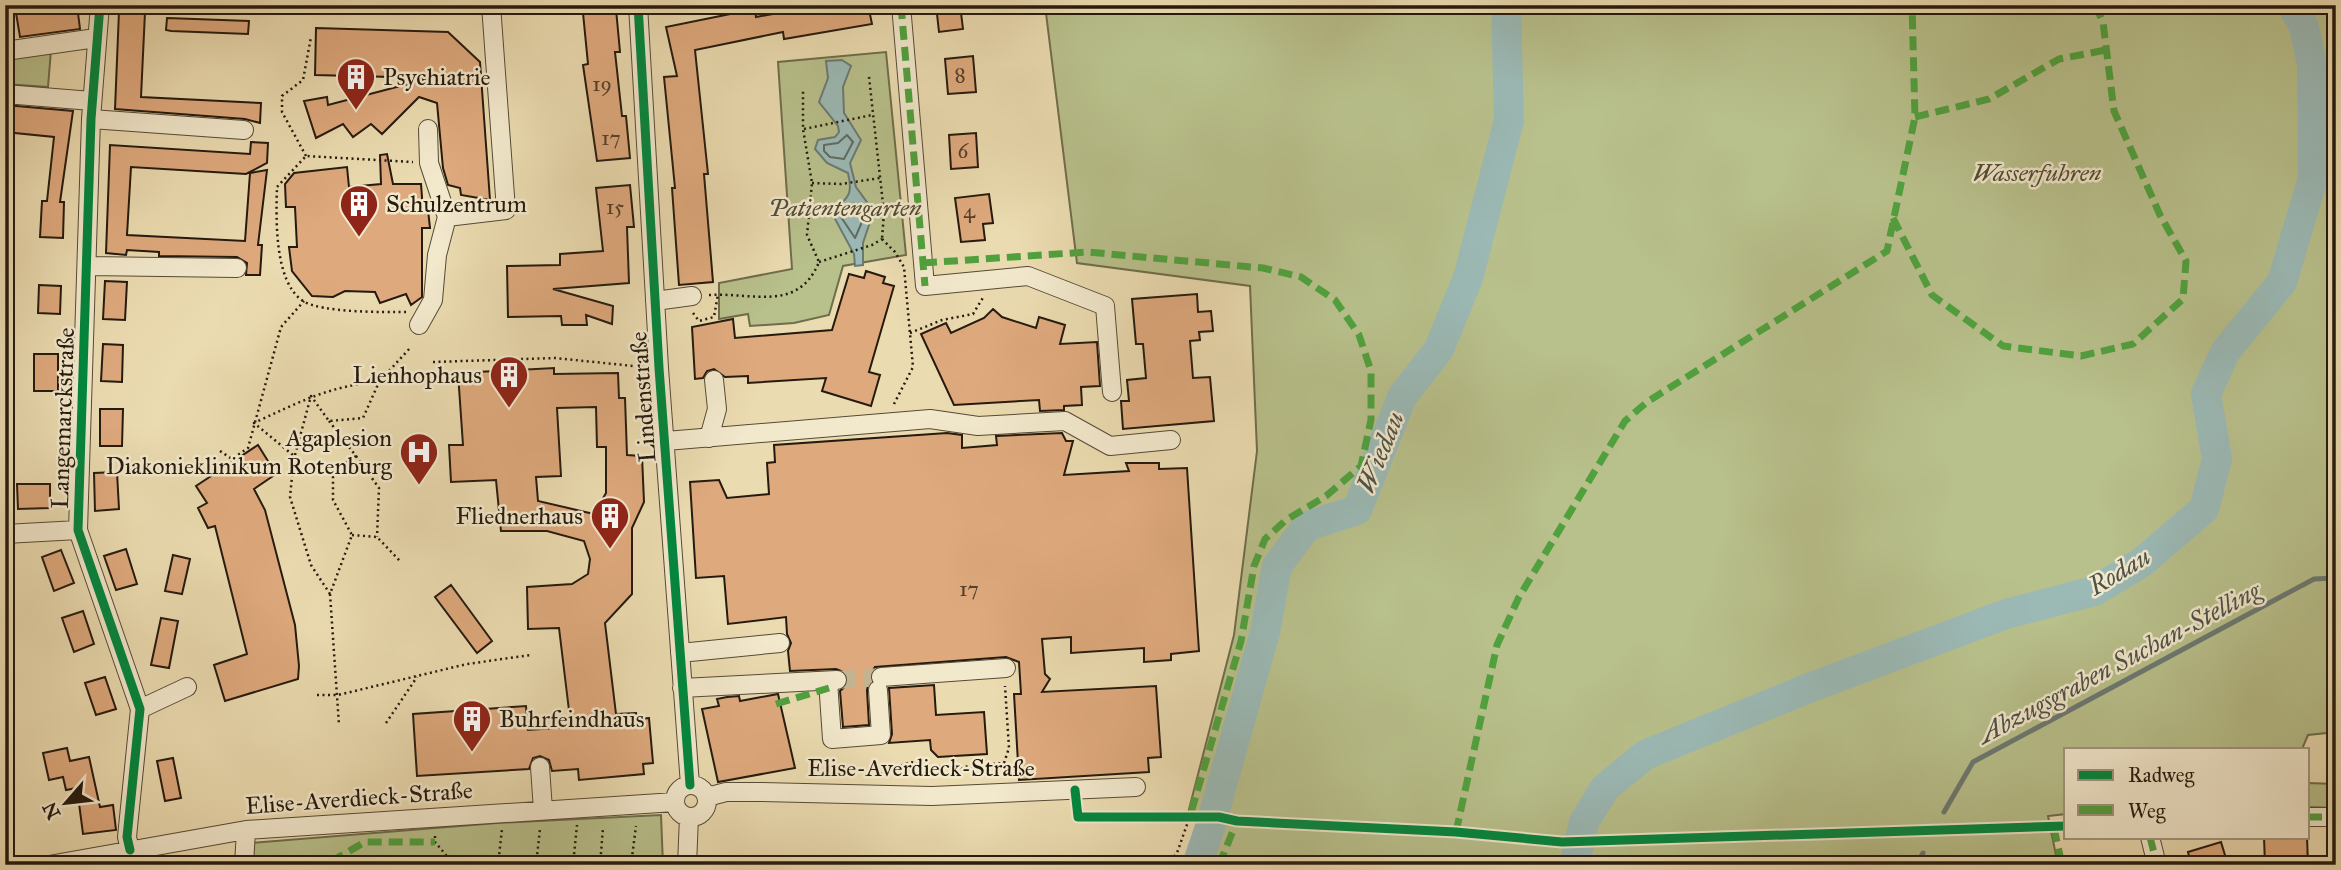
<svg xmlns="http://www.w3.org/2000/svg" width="2341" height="870" font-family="'IM FELL Great Primer',serif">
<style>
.green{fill:#b8c08b;stroke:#6e6d4c;stroke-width:2}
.water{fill:#9bb9b5;stroke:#6c7972;stroke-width:2}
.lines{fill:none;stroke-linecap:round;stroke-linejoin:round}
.shore{stroke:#606a62;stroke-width:2}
.stream{stroke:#6c7972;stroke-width:5}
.river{stroke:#9bb9b5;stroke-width:30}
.building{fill:#dea97d;stroke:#251a0e;stroke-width:2;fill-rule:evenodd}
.minor-tunnel{stroke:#c3b490;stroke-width:18;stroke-dasharray:18 9;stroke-linecap:butt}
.minor-casing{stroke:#564a36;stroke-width:20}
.path{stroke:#251a0e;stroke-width:2.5;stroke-dasharray:2 3.5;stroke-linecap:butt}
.minor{stroke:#f2e8cc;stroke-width:18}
.quiet{stroke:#50a13e;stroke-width:7;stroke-dasharray:14 7;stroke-linecap:butt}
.cycleway-casing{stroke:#f2e8cc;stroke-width:13}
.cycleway{stroke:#00873e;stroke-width:9}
.labels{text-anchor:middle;stroke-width:5;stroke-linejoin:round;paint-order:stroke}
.number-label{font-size:21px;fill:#533e2a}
.poi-label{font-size:24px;fill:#251a0e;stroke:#f2e8cc;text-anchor:start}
.park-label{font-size:24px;font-style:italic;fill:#514c34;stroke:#f2e8cc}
.street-label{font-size:24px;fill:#251a0e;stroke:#f2e8cc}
.water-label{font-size:26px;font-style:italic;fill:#4e5248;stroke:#f2e8cc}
</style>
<rect width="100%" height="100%" fill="#ebdbb0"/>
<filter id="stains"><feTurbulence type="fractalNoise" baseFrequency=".00286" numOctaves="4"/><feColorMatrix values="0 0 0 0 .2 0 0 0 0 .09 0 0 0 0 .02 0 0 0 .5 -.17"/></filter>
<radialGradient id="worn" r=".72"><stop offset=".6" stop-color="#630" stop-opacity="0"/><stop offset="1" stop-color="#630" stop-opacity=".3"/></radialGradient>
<path class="green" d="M1045,5H2336V732L2308,735L2302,749H2066V814L2048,816L2058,865H1185L1203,814L1188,813L1234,635L1257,451L1250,286L1077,263Z
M51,50L48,87L5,84V56Z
M886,52L906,255L843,266L829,315L794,323L750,326L748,314L719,319V283L792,269L778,62Z
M2308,783L2336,784V808L2308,807Z
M661,815L663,865H237L238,844L497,823Z"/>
<path class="water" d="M842,60L851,66L843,87L844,113L861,140L850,163L856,187L869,205L872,216L863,243V265L855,266L854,254L834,217C841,195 855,203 848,173L827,163L815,149L818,140L835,137L839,132L838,126L819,102L828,78L826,61Z"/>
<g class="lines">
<path class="shore" d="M847,135L853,142L844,159L830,157L824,151V145L838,143Z
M854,203L862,208L865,215L855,238L841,217Z"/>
<path class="stream" d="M1944,812L1973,762L2314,579L2336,578
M1916,865L1923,853"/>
<path class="river" d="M1197,865L1211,824L1265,632L1277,566L1307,526L1357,510L1402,397L1439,349L1468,278L1509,120L1506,5
M1574,865L1584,822L1605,788L1645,755L1809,688L2006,614L2094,591L2141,563L2204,509L2217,459L2206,394L2225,352L2282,282L2313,178L2312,64L2304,27L2292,5"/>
</g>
<path class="building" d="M77,5L80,29L20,37L15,7Z
M823,5H868L872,24L784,39L783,32L695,50L708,174H704L713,282L679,285L672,188H675L664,77L677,76L666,27L755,9L756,17Z
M936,5H960L963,29L939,32Z
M616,9L620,52H615L622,116H626L630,158L597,161L583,65L588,64L583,13Z
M119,11L145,12L141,97L261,103L260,123L245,119L115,109Z
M167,18L249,21L248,34L171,31L166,30Z
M316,28L448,32L480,62L490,200L461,195L460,188L448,185L443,168L437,103L419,97L382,134L371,124L353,137L343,124L316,138L304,101L327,97L328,105L431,78L315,75Z
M973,56L976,92L948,94L945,59Z
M5,105L73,111L60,202H64L63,238L40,237L42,201H47L54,137L5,132Z
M976,133L978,167L951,169L949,135Z
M251,142L268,143L267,163L246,174L131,167L127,235L245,241L250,173L267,170L258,245H262L260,275H246L247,263L237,257L159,256V252L127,250L126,255L106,253L110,145L250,154Z
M387,154L393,184H421L423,210H428L430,228H422V297L411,305L406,294L380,303L375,292L345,291L333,297L312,296L292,271L289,247H297L295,207H286L285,184L294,173L347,167L349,187L381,184L380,155Z
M630,185L634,227H627L629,283L553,289L613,306L612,324L586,315L587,325H562L561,316L508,317L507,266L560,265V254L603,251L596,188Z
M989,194L993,223L983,224L985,240L961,242L955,198Z
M866,271L885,277L883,283L894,286L869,372L880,375L871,406L822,391L826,378L748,383V376L725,377L714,369L707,371L703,378L695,379L692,327L733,319L735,338L832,330L849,274L864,278Z
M105,281L127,282L125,320L103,319Z
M39,285L61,286L60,314L38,313Z
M1197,294L1198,312L1211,311L1213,331L1199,332L1200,340L1190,341L1193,378L1210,377L1214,421L1123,429L1121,401H1129L1127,380L1146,378L1143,344H1136L1132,299Z
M993,309L1002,317L1036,328L1039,317L1065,325L1060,344L1097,342L1100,386L1081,387L1082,405L1064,406V410L1040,411L1039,400L954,405L921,334L946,323L951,333L984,318Z
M103,344L123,345L122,382L101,381Z
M34,354H58V391H34Z
M554,368V374L618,373L619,398H625L627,455L642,456L644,502L632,528V594L605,623L616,714L636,713L637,719L649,718L653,763L643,764L644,774L579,780L578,769L552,771L549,760L540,756L533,758L529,769L417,776L413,714L526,706L528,730L571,727L559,628L528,629L527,587L572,584L588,574L590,559L584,541L547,531H501L496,480L451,482L449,445H463L458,373ZM596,407L597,447H606V493L594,514L538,501L536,477L561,476L557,408Z
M100,409H123L122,446H100Z
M947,433L962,435V448L997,445L996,436L1062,433L1066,441H1073L1064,475L1129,471L1126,463H1159V469L1187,468L1199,651L1171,654V660L1144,662V648L1071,653V637L1042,639L1045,674L1050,679L1042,692L1156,686L1161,757L1148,758L1149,772L1019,780L1014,694H1021L1019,662L1006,657L875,667L871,673L867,690L869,725L843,727L840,691L847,685L846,673L836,669L790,671L788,651L791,643L787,634L786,617L728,624L724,576L696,578L690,482L719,480L727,498L769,494L767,463L775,462L774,445Z
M258,445L276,474L254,489L265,510L295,625L299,666L298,679L225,701L214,665L247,654L215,526L208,528L198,508L207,503L196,486Z
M117,472L119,509L95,511L94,473Z
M17,484H50V508L18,509Z
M126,549L137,584L116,590L104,556Z
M61,550L74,583L54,591L42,557Z
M173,555L190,559L182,594L165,591Z
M451,585L492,641L477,653L435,597Z
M83,611L94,644L74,652L62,618Z
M161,618L178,621L169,668L151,665Z
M105,677L116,709L96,715L85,683Z
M934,685L936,715L984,712L987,754L938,757L931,750L930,740L889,743L892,734L889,688Z
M778,694L795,768L718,782L702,709L719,706L717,699L727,697L739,696L740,701Z
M67,748L70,761L89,757L100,807L113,805L116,830L83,834L77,788L66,790L63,777L49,780L43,753Z
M173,758L181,798L165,801L157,761Z
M2264,837H2307L2308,865H2265Z
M2221,842L2228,865H2191L2188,852Z"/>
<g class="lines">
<path class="minor-tunnel" d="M837,680L881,677"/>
<g class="minor-casing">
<path id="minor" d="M100,5L91,119L78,530L140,709L127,837L130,850
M638,5L659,368L690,785
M901,5L925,286L1028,276L1105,306L1112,392
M5,51L96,38
M5,94L92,101
M91,119L244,130
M447,217L506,210L491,5
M88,266L237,268
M655,301L692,296
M419,325L433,300L437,255L447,217L429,163L428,129
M709,438L717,409L714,380
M666,441L930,419L978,426L1065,421L1110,446L1171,440
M5,534L78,530
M680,653L780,643
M881,677L1006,668
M828,681L832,739L881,735L878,690
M682,688L837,680
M140,709L187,687
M540,767L543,810
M675 801a16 16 0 1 1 32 0a16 16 0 1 1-32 0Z
M707,797L726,792H759L932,796L1136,787
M2308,817H2336
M2150,837L2157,865
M49,865L246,830L675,802
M244,865L246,830
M687,865L689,817"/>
</g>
<path class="path" d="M869,77L884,213L882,239
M804,129L872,115
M306,156L282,112V96L303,80L311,37
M812,183L841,184L880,178
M882,239L895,252L904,267L913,367L894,404
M819,262L872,245L882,239
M709,295C753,292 798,313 819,262L807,235L812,183L803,129V91
M406,312C383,312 322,313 303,301C274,282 276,218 277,187L306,156L413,162
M693,313L699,321L714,317L718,294
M910,333L942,320L973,314L984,296
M433,362L555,358L643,367
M329,421L356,456L333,471V500L352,535L330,594L339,725
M220,451L232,459L248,448L281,327L304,301
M295,455L311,396L329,421L363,418L379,382
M356,456L379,488L377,537
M352,535L377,537L400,561
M330,594L311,565L290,497L294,456L254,423C297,403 331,385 379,382L410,348
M317,695H338L467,664L531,655
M386,723L417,677
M864,776L883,773L910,762L952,768L1004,763L1009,748L1005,686
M435,836V842L446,855V865
M498,865L502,829
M536,865L540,829
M573,865L577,825
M600,865L603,828
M631,865L636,826
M1167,865L1177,853L1190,816"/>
<use href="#minor" class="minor"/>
<path class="quiet" d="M901,5L925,286
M1915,117L1989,99L2059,59L2106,50
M1893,218L1932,295L2003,346L2081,356L2133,344L2183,299L2186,261L2160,215L2114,111L2103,22L2095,5
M923,263L1087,252L1263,268L1301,277L1335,300L1359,335L1371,371V420L1361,466L1326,496L1286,520L1265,539L1254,566L1241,641L1190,816
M776,704L829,688
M2308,817H2336
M2054,828L2062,865
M1456,832L1497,645L1519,597L1625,421L1647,402L1887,251L1915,117L1912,5
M2150,837L2157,865
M86,858L87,865
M336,865L337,858L365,842H435
M1219,865L1237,821"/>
<g class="cycleway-casing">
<path id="cycleway" d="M100,5L91,119L78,530L140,709L127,837L130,850
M638,5L659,368L690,785
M1075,790L1078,817H1219L1237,821L1456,832L1562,842L2066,826"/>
</g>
<use href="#cycleway" class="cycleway"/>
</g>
<defs>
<g id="building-pin" transform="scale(2.0125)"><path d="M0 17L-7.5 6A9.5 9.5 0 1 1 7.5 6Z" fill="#8f2418" stroke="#f2e8cc"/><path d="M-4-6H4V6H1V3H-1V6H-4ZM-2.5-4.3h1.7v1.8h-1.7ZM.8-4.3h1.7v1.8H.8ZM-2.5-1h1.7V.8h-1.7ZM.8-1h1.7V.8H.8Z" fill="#fff"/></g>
<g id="hospital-pin" transform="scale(2.0125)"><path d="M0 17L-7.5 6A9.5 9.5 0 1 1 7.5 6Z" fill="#8f2418" stroke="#f2e8cc"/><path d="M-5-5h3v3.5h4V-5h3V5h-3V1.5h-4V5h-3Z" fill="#fff"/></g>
</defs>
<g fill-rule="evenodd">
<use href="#building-pin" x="356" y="77"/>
<use href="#building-pin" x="359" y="204"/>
<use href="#building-pin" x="509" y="375"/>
<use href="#hospital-pin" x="419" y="452"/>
<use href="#building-pin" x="610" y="516"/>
<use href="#building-pin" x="472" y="719"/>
</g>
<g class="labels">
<g class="number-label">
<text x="960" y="82">8</text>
<text x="602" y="91">19</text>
<text x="611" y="145">17</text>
<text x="963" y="158">6</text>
<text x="615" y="214">15</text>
<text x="969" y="218">4</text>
<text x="969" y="596">17</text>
</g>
<g class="poi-label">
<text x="383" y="85">Psychiatrie</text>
<text x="386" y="212">Schulzentrum</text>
<text x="482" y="383" text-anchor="end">Lienhophaus</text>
<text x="392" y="446" text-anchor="end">Agaplesion<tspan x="392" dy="28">Diakonieklinikum Rotenburg</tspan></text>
<text x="583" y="524" text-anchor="end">Fliednerhaus</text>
<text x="499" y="727">Buhrfeindhaus</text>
</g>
<g class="park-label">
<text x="2037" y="181">Wasserfuhren</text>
<text x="845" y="216">Patientengarten</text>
</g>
<g class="street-label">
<text transform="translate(643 397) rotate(-94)" y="8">Lindenstraße</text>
<text transform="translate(63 418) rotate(-88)" y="8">Langemarckstraße</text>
<text x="921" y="776">Elise-Averdieck-Straße</text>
<text transform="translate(359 798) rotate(-4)" y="8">Elise-Averdieck-Straße</text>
</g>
<g class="water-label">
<text transform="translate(1380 452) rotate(-68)" y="9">Wiedau</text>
<text transform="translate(2119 571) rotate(-31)" y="9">Rodau</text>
<text transform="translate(2119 662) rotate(-28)" y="9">Abzugsgraben Suchan-Stelling</text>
</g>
</g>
<rect width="2341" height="870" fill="none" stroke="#ebdbb0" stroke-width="28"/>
<rect x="7" y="7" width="2327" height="856" fill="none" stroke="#251a0e" stroke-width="3.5"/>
<rect x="14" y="14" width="2313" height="842" fill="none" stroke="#251a0e" stroke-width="2"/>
<rect x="2064" y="748" width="245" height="91" fill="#f2e8cc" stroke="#a09680" stroke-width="2"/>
<rect x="2078" y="770" width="35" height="10" fill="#00873e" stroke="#a09680" stroke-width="2"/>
<text x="2128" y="782" font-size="21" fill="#251a0e">Radweg</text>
<rect x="2078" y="805" width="35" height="10" fill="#50a13e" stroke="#a09680" stroke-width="2"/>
<text x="2128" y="818" font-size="21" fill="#251a0e">Weg</text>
<g transform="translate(66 803) rotate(242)" stroke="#f2e8cc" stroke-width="5" paint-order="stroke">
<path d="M0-5L12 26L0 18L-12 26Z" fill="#251a0e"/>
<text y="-10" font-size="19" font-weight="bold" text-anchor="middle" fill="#251a0e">N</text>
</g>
<rect width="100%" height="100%" filter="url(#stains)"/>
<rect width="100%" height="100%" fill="url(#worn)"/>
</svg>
